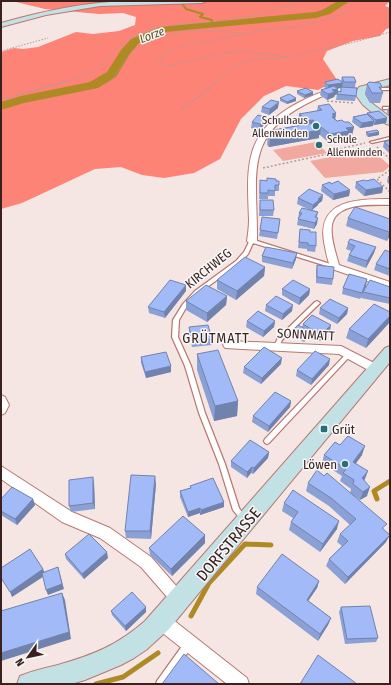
<svg xmlns="http://www.w3.org/2000/svg" width="391" height="685" font-family="'Fira Sans Condensed',sans-serif">
<style>
.green{fill:#f1a89e}
.forest{fill:#fd8376}
.lines{fill:none;stroke-linecap:round;stroke-linejoin:round}
.stream-far1{stroke:#ae8a25;stroke-width:2}
.stream{stroke:#ae8a25;stroke-width:5}
.river{fill:#ae8a25;fill-rule:evenodd}
.lane-casing{stroke:#b87870;stroke-width:2.5}
.street-casing{stroke:#b87870;stroke-width:2}
.secondary-casing{stroke:#b87870;stroke-width:2}
.path-far1{stroke:#af9c9a;stroke-width:1;stroke-dasharray:1.5 1.5;stroke-linecap:butt}
.path{stroke:#af9c9a;stroke-width:1.5;stroke-dasharray:2 2;stroke-linecap:butt}
.lane{fill:#fff;fill-rule:evenodd}
.street{fill:#fff;fill-rule:evenodd}
.secondary{fill:#c2e1e5;fill-rule:evenodd}
.wall{fill:#8ba0d4;fill-rule:evenodd}
.shaded-wall{fill:#7182ad}
.building{fill:#a2baf7;stroke:#7182ad}
.poi-dot{fill:#266f79;stroke:#f7f7f7;stroke-width:1.5}
.labels{text-anchor:middle;stroke-width:3;stroke-linejoin:round;paint-order:stroke}
.far-poi-label{font-size:11px;fill:#3b211e;stroke:#f7f7f7;text-anchor:end}
.far-water-label{font-size:12px;font-style:italic;fill:#614e1c;stroke:#f7f7f7}
.street-label{font-size:13px;fill:#3b211e;stroke:#f7f7f7}
.poi-label{font-size:13px;fill:#3b211e;stroke:#f7f7f7;text-anchor:start}
.neighbourhood-label{font-size:14px;letter-spacing:1px;fill:#3b211e;stroke:#f7f7f7}
.near-street-label{font-size:16px;fill:#3b211e;stroke:#f7f7f7}
</style>
<rect width="100%" height="100%" fill="#f5e6e4"/>
<path class="green" d="M316,142L327,153L283,161L273,150Z
M371,149L390,166L383,172L325,178L310,161Z"/>
<path class="forest" d="M12,1H390L385,6L390,8V28L386,29L380,36L353,41L327,51L323,59L337,80L318,90L286,86L264,96L241,119L220,159L194,173L164,178L142,175L121,167L95,169L22,203L1,209V52L14,48L23,49L38,47L76,32L93,34L119,31L135,25L136,17L123,13L99,14L45,9Z"/>
<g class="lines">
<path class="stream-far1" d="M180,1L186,9L203,14L200,17L212,20L213,26"/>
<path class="stream" d="M377,499L374,491L390,481
M191,616L209,583L245,544L271,545
M96,684L123,677L158,653"/>
<path class="river" d="M338,1H350L330,14L316,18L165,32L139,43L130,54L116,77L98,88L24,103L1,110V102L21,96L90,82L107,72L121,50L131,39L159,27L315,12L322,10Z"/>
<g class="lane-casing">
<path id="lane" d="M380,88H390V90H381L379,89Z
M383,107H390V109H383Z
M390,137V139L372,143L370,142Z
M250,240H254L337,266V267L335,269L333,268L253,243L248,254L240,263L199,293L187,306L179,320L178,337L191,366L205,413L225,464L239,508L247,519L246,521L244,522L242,521L233,510L219,464L199,413L185,366L172,337L173,320L183,304L195,291L236,261L244,252Z
M317,301L320,303L319,304L282,340L279,347H275L274,346L278,338L315,302Z
M349,352L351,353L352,354L351,355L269,443L267,444L265,443L264,441L265,439L347,353Z
M188,641L191,642L192,645L191,648L165,684H156L157,681L185,642Z"/>
</g>
<g class="street-casing">
<path id="street" d="M348,87L357,89C354,92 350,91 346,91C335,91 324,95 314,100C241,134 258,175 257,241L252,244L249,243L247,241C248,234 249,227 249,220C247,167 243,133 296,104C312,95 329,88 348,87Z
M390,199V205C373,205 336,202 332,225C330,238 336,253 339,265L390,282V289L332,269C327,262 326,251 324,242C317,199 359,199 390,199Z
M229,341L341,346L380,366L382,369L380,372L376,373L372,372L339,354L225,348L223,345L225,342Z
M1,395L5,397L9,405L5,413L1,415Z
M1,466L72,512L110,528L151,557L184,595L187,600L184,605L179,608L174,605L141,567L100,538L62,522L1,479Z
M161,613L167,615L247,678L249,684H227L155,627L153,621L155,615Z"/>
</g>
<g class="secondary-casing">
<path id="secondary" d="M129,1H206L202,3L100,6L46,15L1,27V23C43,11 85,2 129,1Z
M390,79V85L366,91L365,94L369,101L390,117V125L386,124L363,105L355,94L359,87Z
M390,346V362L169,629L146,650L134,658L121,665L85,680L71,684H17L20,676C32,671 45,668 58,665C93,655 118,645 145,621L385,348Z"/>
</g>
<path class="path-far1" d="M351,12L302,26L270,29L182,46L164,54L158,61L162,64L173,65L219,54L242,51L288,57L355,42L390,32
M1,51L48,38
M111,81L132,51L143,44L161,37L187,30L244,33
M64,82L83,76L101,65L120,45L129,39L155,29L172,25L210,22L263,14L300,1
M216,82L231,68L253,60L290,57"/>
<path class="path" d="M1,100L67,81
M327,101L354,103
M182,108L199,97L217,81
M377,147L390,159
M263,168L332,153L330,151L365,143
M390,170L377,179L390,192"/>
<use href="#lane" class="lane"/>
<use href="#street" class="street"/>
<use href="#secondary" class="secondary"/>
</g>
<path class="wall" d="M342,77L356,82L355,87H346L356,96L355,101L336,100L337,94L335,95L334,97L327,100L320,95L321,90L326,88L324,87L325,82L341,81ZM338,88H341L340,92L338,91Z
M367,84L382,87L381,91L383,93L380,103H370L365,94Z
M297,91L313,95L304,98L297,94Z
M280,98L296,101L287,104L280,101Z
M318,106L336,113L335,119L337,121L344,122L354,127L352,135H348L347,139L328,142L320,135H319V138L269,147L267,145L268,131L300,125L298,124L299,114L317,111Z
M262,107L278,108L269,115L261,112Z
M390,107V116L387,113L388,108Z
M367,113L387,118L386,123L374,125L373,124V126L360,128L352,122L353,117L367,114Z
M252,122L265,123L260,130L251,128Z
M366,132L379,135L368,137L366,135Z
M390,140V154L383,147L384,142Z
M388,176H390V185L387,182Z
M260,180L276,181L279,185V191H275V196H268V199H259Z
M366,181L383,187L382,193L364,196L355,188L356,182Z
M331,184L350,190L349,196L333,200L321,191L322,185Z
M323,195L322,201L318,204V205L312,210L318,212L317,217V224L314,229L297,225L299,213L310,210L297,204L298,198Z
M260,200L274,210L273,216H259Z
M348,218L390,219V235L387,241L346,226Z
M280,219L277,239L259,236L260,230Z
M300,229L310,232L316,246L315,252L307,251V249L298,248Z
M348,243L376,247L374,253L366,268L347,261L349,255L351,251L346,249Z
M390,252V276L374,270L376,264Z
M262,256L296,259L292,269L262,262Z
M317,265L333,279L332,285L316,283V271Z
M265,267L264,276L236,300L217,289V280Z
M366,286L364,290L390,287V304L361,298L363,293L360,299L342,294L343,288Z
M282,289H310L309,295L299,305L282,295Z
M186,291L165,318L149,313L148,307Z
M227,296L226,305L207,322L186,310V301Z
M266,305L292,311L282,320L265,311Z
M320,308H348L347,314L337,324L319,314Z
M390,312V322L366,348L346,338L349,329Z
M247,321H275L274,327L263,337L246,327Z
M303,324L330,331L320,341L310,335L304,342L291,335L292,332L302,327Z
M189,327L212,339V345L192,347L189,333Z
M197,354L238,401L237,416L214,421L197,370Z
M141,357L171,366V372L146,378L141,363Z
M281,364L261,384L243,373L244,367Z
M329,365L311,385L296,376L297,370Z
M291,401L290,407L268,432L252,422L253,416Z
M340,445L362,455L356,463L365,479L364,480L367,496L360,500L350,493L351,489L340,481L342,476L322,463L324,455Z
M269,452L268,458L253,474L251,473L247,478L231,467V461Z
M94,483L95,509L71,512L69,506Z
M308,483L384,529L386,542L345,584L326,566L329,559L342,546L337,542L340,534L350,525L329,506L306,491Z
M156,484L151,539L126,538L125,531Z
M190,486L224,507L200,515V513L188,517L180,497V491L190,488Z
M1,499H33L35,505L17,525L1,515Z
M284,503L337,529L320,552L289,530L291,522L293,518L282,511Z
M205,543L172,576L150,555L149,548Z
M65,554L108,558L84,579L66,559Z
M319,581L317,588L308,601L331,618L328,625L318,641L256,594L257,587Z
M146,607V612L126,631L112,615L111,611Z
M341,607L378,638L376,642L345,644L339,612Z"/>
<path class="shaded-wall" d="M343,83L342,88L328,90V85Z
M338,89V94L335,95L334,97L327,100L328,94L332,90Z
M313,92V95L304,98L305,95Z
M296,98V101L287,104V102Z
M279,102L278,108L269,115L270,109Z
M336,113L335,121L333,122L332,114Z
M266,117L265,123L260,130V124Z
M387,118L386,123L374,125L376,120Z
M313,120L312,128L304,129L305,121Z
M374,121L373,126L360,128L362,123Z
M321,127L320,135H319V138L269,147L270,139Z
M354,127L352,135H348L347,139L328,142L330,134L346,128Z
M379,132V135L368,137L369,134Z
M383,187L382,193L364,196L366,190Z
M350,190L349,196L333,200L334,194Z
M323,195L322,201L318,204V205L312,210L313,205Z
M318,218L317,224L314,229L315,223Z
M390,231V235L387,241L389,232Z
M376,247L374,253L366,268L367,261Z
M297,253L296,259L292,269L293,263Z
M265,267L264,276L236,300L237,291Z
M367,279L366,286L360,299L362,293Z
M186,285V291L165,318L164,312Z
M310,289L309,295L299,305L300,298Z
M227,296L226,305L207,322V313Z
M293,305L292,311L282,320L283,314Z
M348,308L347,314L337,324L339,318Z
M390,316V322L366,348L368,339Z
M275,321L274,327L263,337L264,331Z
M331,325L330,331L320,341L321,335Z
M311,332L310,335L304,342L305,339Z
M282,358L281,364L261,384L262,378Z
M330,359L329,365L311,385L312,379Z
M171,366V372L146,378L145,372Z
M238,401L237,416L214,421L215,406Z
M291,401L290,407L268,432L269,426Z
M365,446L362,455L351,470L353,462Z
M269,452L268,458L253,474L254,468Z
M252,467L251,473L247,478V472Z
M368,471L365,479L359,487L362,478Z
M155,476L156,484L151,539L150,531Z
M93,477L94,483L95,509L93,503Z
M370,487L367,496L360,500L363,492Z
M33,499L35,505L17,525L15,519Z
M224,502V507L200,515L201,510Z
M200,508V513L188,517V512Z
M339,521L337,529L320,552L323,544Z
M205,535V543L172,576L171,569Z
M390,535L386,542L345,584L348,577Z
M107,552L108,558L84,579L82,574Z
M58,567L64,589L48,595L46,590Z
M43,569L46,575L12,597L10,592Z
M319,581L317,588L304,607L307,600Z
M62,593L65,600L71,639L1,661V653Z
M146,607V612L126,631L125,626Z
M331,618L328,625L318,641L320,634Z"/>
<path class="building" d="M342,77H354L356,82H344Z
M338,79L343,83L328,85L325,82Z
M369,82L380,83L382,87H379L383,93H372L367,84Z
M334,86L338,89L332,90L335,92L328,94L321,90Z
M341,87L357,88L356,96L337,94L338,91L341,92Z
M306,88L313,92L305,95L297,91Z
M289,94L296,98L287,102L280,98Z
M271,100L279,102L270,109L262,107Z
M329,104L336,113L332,114L334,116L332,117L337,121L342,120L344,122H349L354,127L346,128L349,131L330,134L321,127L318,128L320,130L270,139L268,137L273,136L268,131L314,123L316,125H319L313,120L305,121L299,116H302L299,114L322,110L318,106Z
M379,111L387,118L376,120L367,113Z
M367,114L374,121L362,123L353,117Z
M258,115L266,117L260,124L252,122Z
M377,130L379,132L369,134L366,132Z
M390,140V147L384,142Z
M267,178L276,179V181H279V185H275V191L268,190V193H260V180L267,181Z
M374,179L383,187L366,190L356,182L364,180L366,181Z
M338,181L350,190L334,194L322,185L330,182L331,184Z
M309,189L323,195L318,199L319,200L313,205L298,198Z
M260,200H273L274,210H260Z
M355,207L390,219V231L389,232L348,218Z
M302,208L318,212L315,217L318,218L315,223L298,219L302,213H299Z
M262,217L280,219L278,233L260,230Z
M300,229L310,230V232H316V246L308,245V243L299,242Z
M350,239L376,247L367,261L349,255L355,246L348,243Z
M266,247L297,253L293,263L262,256Z
M385,250L390,252V269L376,264Z
M245,257L265,267L237,291L217,280Z
M317,265L334,267L333,279L317,277Z
M349,274L367,279L362,293L343,288Z
M170,280L186,285L164,312L148,307Z
M293,280L310,289L300,298L282,289Z
M370,280L390,287V298L363,292Z
M206,285L227,296L207,313L186,301Z
M276,296L293,305L283,314L266,305Z
M330,299L348,308L339,318L320,308Z
M374,304L390,312V316L368,339L349,329Z
M258,311L275,321L264,331L247,321Z
M312,315L331,325L321,335L303,324Z
M208,325L212,339L192,341L189,327Z
M298,325L311,332L305,339L292,332Z
M264,347L282,358L262,378L244,367Z
M218,350L238,401L215,406L197,354Z
M315,351L330,359L312,379L297,370Z
M166,352L171,366L145,372L141,357Z
M275,392L291,401L269,426L253,416Z
M348,436L365,446L353,462L368,471L362,478L370,487L363,492L353,484L354,480L343,473L346,469L324,455L335,442L340,445Z
M250,440L269,452L254,468L252,467L247,472L231,461Z
M317,470L324,476L327,473L387,524L382,528L390,535L348,577L329,559L348,541L340,534L356,519L331,498L308,483Z
M131,475L155,476L150,531H125Z
M93,477V503L69,506V480Z
M213,478L224,502L201,510L200,508L188,512L180,491L191,488L190,486Z
M12,487L33,499L15,519L1,511V499Z
M293,490L339,521L323,544L291,522L298,512L284,503Z
M183,516L205,535L171,569L149,548Z
M89,534L107,552L82,574L65,554Z
M30,549L43,569L10,592L1,578V568Z
M282,554L319,581L307,600L331,618L320,634L257,587Z
M58,567L62,584L46,590L42,573Z
M132,592L146,607L125,626L111,611Z
M62,593L69,632L1,653V611Z
M370,606L378,638L347,639L341,607Z
M184,654L219,684H162Z
M318,655L357,684H300Z"/>
<g class="poi-dot">
<circle cx="316" cy="126" r="4"/>
<circle cx="319" cy="145" r="4"/>
<rect x="320" y="425" width="8" height="8" rx="2"/>
<circle cx="345" cy="464" r="4"/>
</g>
<g class="labels">
<g class="far-poi-label">
<text x="308" y="124">Schulhaus<tspan x="308" dy="13">Allenwinden</tspan></text>
<text x="327" y="143" text-anchor="start">Schule<tspan x="327" dy="13">Allenwinden</tspan></text>
</g>
<g class="far-water-label">
<text transform="translate(152 35) rotate(-21)" y="4">Lorze</text>
</g>
<g class="street-label">
<text transform="translate(208 268) rotate(-39)" y="5">KIRCHWEG</text>
<text transform="translate(306 334) rotate(3)" y="5">SONNMATT</text>
</g>
<g class="poi-label">
<text x="332" y="434">Grüt</text>
<text x="337" y="469" text-anchor="end">Löwen</text>
</g>
<g class="neighbourhood-label">
<text x="216" y="343">GRÜTMATT</text>
</g>
<g class="near-street-label">
<text transform="translate(228 544) rotate(-50)" y="6">DORFSTRASSE</text>
</g>
</g>
<rect width="391" height="685" fill="none" stroke="#3b211e" stroke-width="4"/>
<g transform="translate(28 657) rotate(237)" stroke="#f7f7f7" stroke-width="3" paint-order="stroke">
<path d="M0-3L7 15L0 10L-7 15Z" fill="#3b211e"/>
<text y="-6" font-size="11" font-weight="bold" text-anchor="middle" fill="#3b211e">N</text>
</g>
</svg>
